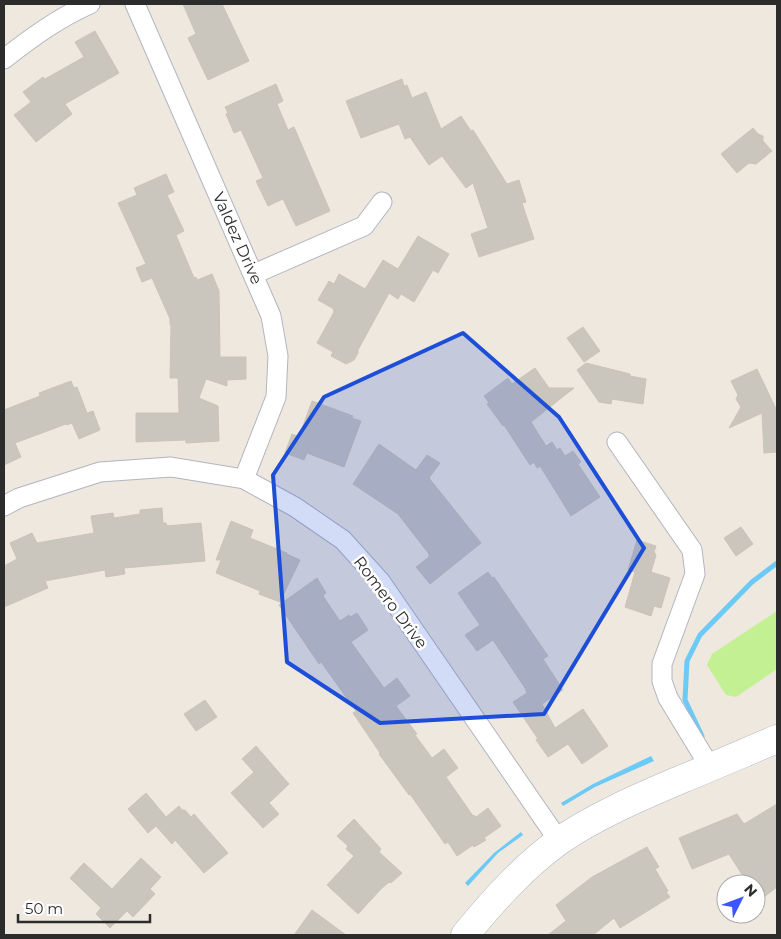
<svg xmlns="http://www.w3.org/2000/svg" width="781" height="939" font-family="Montserrat,sans-serif">
<style>
.pitch{fill:#c3f093}
.water{fill:#6bcaf6}
.lines{fill:none;stroke-linecap:round;stroke-linejoin:round}
.stream{stroke:#6bcaf6;stroke-width:5}
.building{fill:#cac5bd;stroke:#cac5b7}
.street-casing{stroke:#b2b4c1;stroke-width:21}
.secondary-casing{stroke:#b2b4c1;stroke-width:29}
.street{stroke:#fff;stroke-width:19}
.secondary{stroke:#fff;stroke-width:28}
.marked{fill:#1d4ed8;fill-opacity:0.2;stroke:#1d4ed8;stroke-width:4;stroke-linejoin:round}
.labels{text-anchor:middle;stroke-width:5;stroke-linejoin:round;paint-order:stroke}
.street-label{font-size:16px;fill:#2c2c2c;stroke:#fff}
</style>
<rect width="100%" height="100%" fill="#efe8de"/>
<path class="pitch" d="M777,611V669L736,697L726,695L707,665L712,654Z"/>
<path class="water" d="M651,756L654,761L595,787L563,806L561,803L593,784Z
M521,832L523,835L498,853L468,886L465,883L494,853Z"/>
<g class="lines">
<path class="stream" d="M702,736L685,700L687,661L700,635L752,582L777,563"/>
</g>
<path class="building" d="M183,4H222L249,61L208,80L188,38L196,34Z
M95,31L119,73L65,104L72,114L36,142L14,115L31,102L23,92L43,77L45,79L84,57L75,42Z
M402,79L404,86L407,85L412,98L426,92L441,129L461,116L471,131L473,130L507,184L519,180L526,202L522,203L534,239L479,257L471,234L488,228L473,183L466,188L442,156L429,165L410,137L405,139L399,124L361,138L346,101Z
M276,84L283,101L277,104L288,130L294,127L330,211L296,226L283,199L268,206L256,181L263,178L241,130L234,133L226,114L228,113L225,107Z
M753,128L758,134L763,136V141L772,151L756,164L749,163L737,173L721,154Z
M166,174L174,192L167,195L184,231L176,235L194,278L196,277L197,280L212,274L219,291L220,357H246V379L227,380V386L206,379L199,398L218,406L219,441L186,443V440L136,442V413H179L178,378H170L171,325H170V319L152,278L142,282L136,268L146,264L118,203L137,195L134,188Z
M418,236L449,254L438,273L433,270L414,302L401,294L398,299L389,293L358,350V353L354,360L346,364L331,356L333,352L317,343L334,312L333,311L334,309L318,300L329,281L334,284L339,274L365,289L383,260L398,269Z
M583,327L600,351L584,362L567,338Z
M586,363L630,374V376L646,379L643,404L612,399L611,404L599,402L577,370Z
M535,368L549,388H574L531,422L546,446L552,442L557,450L560,448L565,456L573,451L581,462L578,464L600,497L571,516L540,466L537,468L534,462L530,465L504,425L503,426L487,404L489,403L484,396L508,378L512,384Z
M757,369L777,411V452L764,453L762,413L729,428L741,407L736,399L738,395L731,381Z
M71,381L74,388L77,387L87,413L93,411L100,430L79,439L72,423L67,425L66,424L15,443L21,457L4,465V410L40,396L39,393Z
M312,401L353,416L352,418L361,421L344,467L307,453L304,460L285,453L292,434L299,437Z
M379,444L416,470L427,455L440,463L429,478L481,543L430,584L416,567L429,557V554L398,514L353,484Z
M162,508L163,523H166L167,526L201,523L205,561L124,568L125,574L106,577L105,570L45,581L48,588L4,607V566L17,559L10,543L32,533L37,543L94,533L91,516L113,513L114,518L140,514V510Z
M231,521L253,530L250,538L287,553V554L300,560L280,602L259,594L260,591L216,573L221,560H216Z
M741,527L753,544L736,556L724,538Z
M637,540L656,546L654,552L656,555L651,572L670,578L661,608L654,606L651,616L625,607L635,572L628,570Z
M488,572L492,578L494,577L548,656L543,659L563,690L542,704L555,728L583,709L608,746L582,764L568,744L548,757L536,740L538,739L513,702L527,693L525,688L493,640L477,651L465,635L480,625L458,593Z
M317,578L326,593L323,596L340,621L349,615L350,617L357,613L368,630L351,642L384,688L397,678L410,696L396,706L417,734L415,735L432,758L444,749L458,768L446,777L473,816L474,815L476,817L488,808L501,826L484,838L486,840L474,847L473,845L457,856L448,842L445,844L410,794L409,795L379,754L380,753L353,713L356,711L321,662L319,664L279,605Z
M205,700L217,717L196,731L184,714Z
M256,746L289,784L269,803L279,814L263,828L231,793L254,772L242,759Z
M146,793L166,817L179,806L182,810H185L191,817L194,814L228,853L204,873L175,840L172,844L156,826L148,833L128,809Z
M777,804V887L756,903V884H748L729,854L692,869L679,838L737,814L744,824Z
M354,819L381,849L379,852L402,873L391,883L389,882L381,889L358,914L327,885L354,856L346,849L348,846L337,836Z
M647,847L659,867L655,869L668,891L666,892L670,897L620,928L614,918L593,935H548L566,921L556,905L592,877Z
M141,858L161,877L150,889L155,894L133,917L127,911L110,928L96,914L101,908L70,878L84,863L112,889Z
M312,910L346,935H294Z"/>
<g class="lines">
<g class="street-casing">
<path id="street" d="M135,4L271,316L278,356L276,397L244,479
M4,59C31,38 58,18 90,4
M254,274L364,226L382,202
M617,442L692,550L695,574L662,664V681L668,698L710,767
M4,506L19,498L100,472L171,467L244,479L295,507L343,540L380,581L559,841"/>
</g>
<g class="secondary-casing">
<path id="secondary" d="M465,935C493,901 523,867 559,841C597,815 640,797 682,779C714,766 746,752 777,739"/>
</g>
<use href="#street" class="street"/>
<use href="#secondary" class="secondary"/>
</g>
<path class="marked" d="M463,333L559,417L644,548L544,714L380,723L287,662L273,475L324,397Z"/>
<g class="labels">
<g class="street-label">
<text transform="translate(238 238) rotate(66)" y="6">Valdez Drive</text>
<text transform="translate(391 602) rotate(53)" y="6">Romero Drive</text>
</g>
</g>
<rect width="781" height="939" fill="none" stroke="#2c2c2c" stroke-width="10"/>
<g transform="translate(741 899) rotate(48)"><circle r="24" fill="#ffffff" stroke="#ababab"/>
<path d="M0-4L9 19L0 12L-9 19Z" fill="#3b55ff"/>
<text y="-8" font-size="14" font-weight="bold" text-anchor="middle" fill="#2c2c2c">N</text>
</g>
<path d="M18 914v8h132v-8" fill="none" stroke="#2c2c2c" stroke-width="2.5"/>
<text x="25" y="914" font-size="15" fill="#2c2c2c" stroke="#ffffff" stroke-width="4" paint-order="stroke">50 m</text>
</svg>
